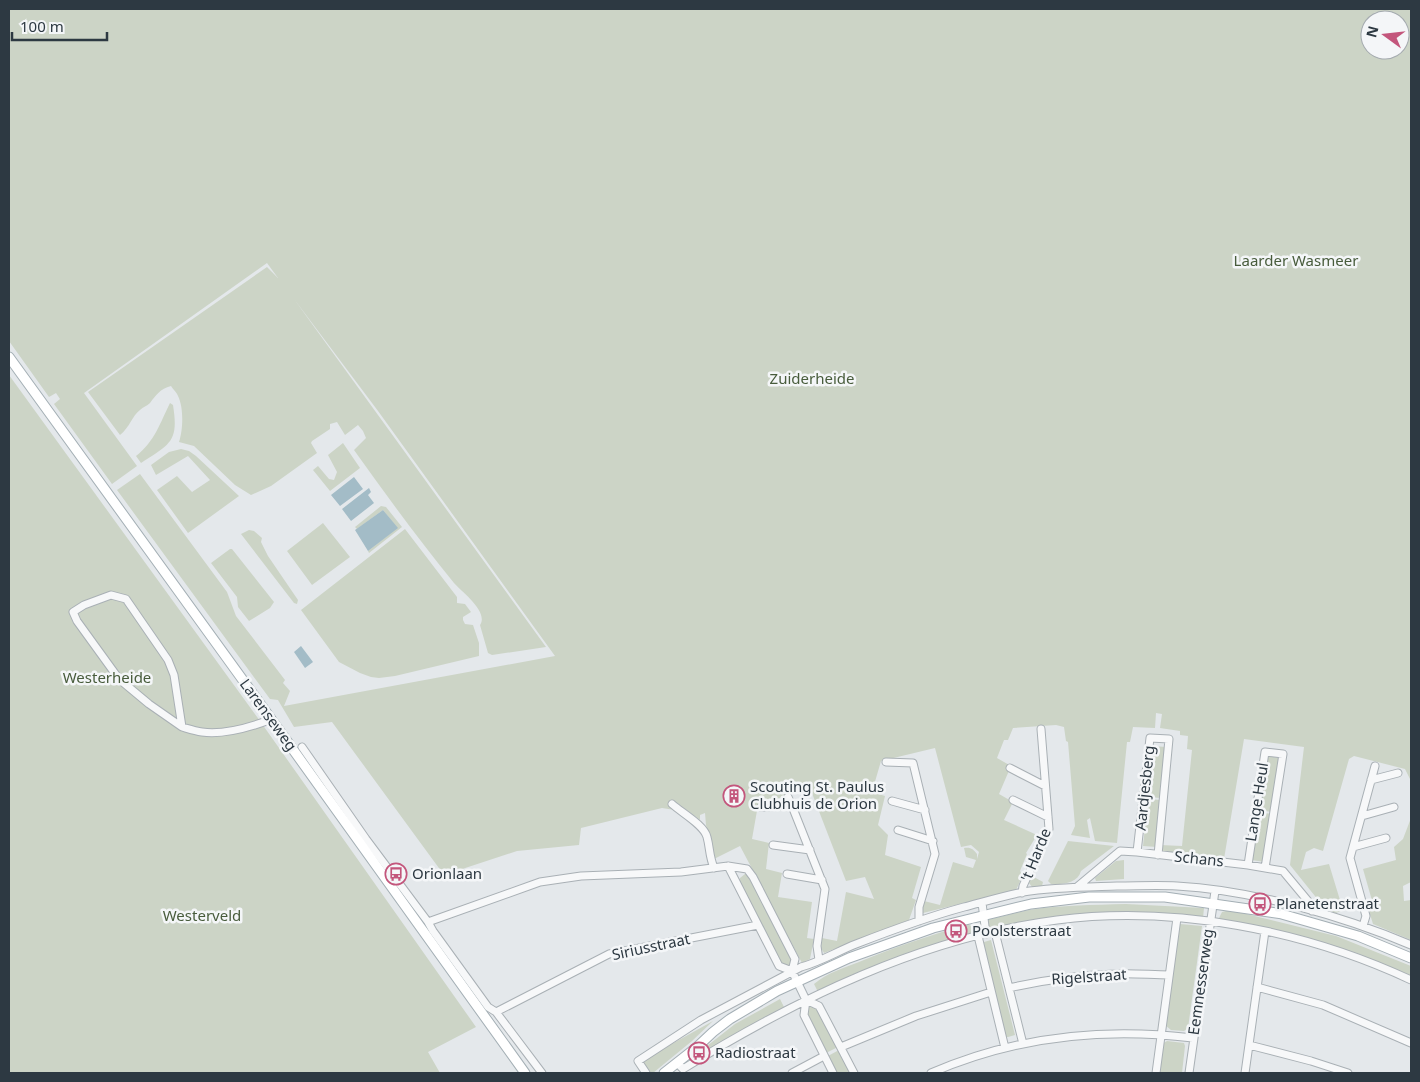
<svg xmlns="http://www.w3.org/2000/svg" width="1420" height="1082" font-family="'Noto Sans',sans-serif">
<style>
.green{fill:#ccd4c6;fill-rule:evenodd}
.water{fill:#a3bcc7}
.lines{fill:none;stroke-linecap:round;stroke-linejoin:round}
.minor-casing{stroke:#a9b0b5;stroke-width:9}
.major-casing{stroke:#a4afb5;stroke-width:11}
.minor{stroke:#f7f8f9;stroke-width:7}
.major{stroke:#fff;stroke-width:9}
.labels{text-anchor:middle;stroke-width:5;stroke-linejoin:round;paint-order:stroke}
.park-label{font-size:15px;fill:#485c3c;stroke:#f4f6f8}
.street-label{font-size:15px;fill:#2d3942;stroke:#f4f6f8}
.poi-label{font-size:15px;fill:#2d3942;stroke:#f4f6f8;text-anchor:start}
</style>
<rect width="100%" height="100%" fill="#e4e8eb"/>
<path class="green" d="M9,9H1411V781L1405,769L1354,756L1349,759L1323,851L1314,848L1306,852L1301,870L1329,864L1343,910L1336,913L1327,911L1290,865L1304,747L1244,739L1224,859L1160,853V845L1182,846L1192,750L1187,749L1188,736L1180,735V731L1160,728L1162,714L1156,713L1155,728L1133,727L1130,742H1127L1117,843L1095,841L1090,818L1087,820L1090,838L1071,835L1075,826L1068,742L1066,741L1064,727L1056,725L1013,728L1008,740H1004L997,758L1011,766L999,794L1013,802L1004,820L1037,835L1026,853L1027,854L1020,871L1023,875L1016,890L923,913L922,910L924,901L940,905L953,862L973,868L976,860L966,857L964,848C971,847 973,849 977,854V859L979,852L971,845L961,847L935,748L881,761L872,792L885,796L878,825L888,835L885,855L921,867L912,898L916,900L909,920L824,953L821,948L822,938L837,941L846,892L874,899L865,877L846,881L810,788L758,805L752,839L769,843L766,869L782,873L778,897L812,902L807,938L814,939L810,959L802,963L740,846L714,859L706,825L705,813L700,815V820L677,803L675,810L662,808L581,828L579,845L517,851L444,875L332,722L294,727L278,700L270,699L117,490L140,474L227,592L236,616L285,680L283,683L290,691L284,706L555,656L378,411L294,299L546,647L492,655L488,653L480,625C489,612 462,592 454,583C419,540 386,495 354,450L366,438L363,431L358,425L345,435L337,422L330,424V429L312,441L311,443L317,453L271,486L251,495L235,485L194,446L179,442C183,430 184,408 178,396C177,393 173,389 171,386C160,389 156,395 150,403C147,406 143,407 140,410C132,416 130,427 120,435L88,392L267,267L278,278L267,263L84,393L137,466L112,484L54,404L60,399L56,393L49,397L9,341ZM1370,20H1400V50H1370Z
M9,375L260,721L476,1027L428,1052L440,1073H9Z
M170,403L173,405C179,442 170,444 141,463L136,456C155,441 160,423 170,403Z
M343,443L360,468L330,491L313,470L318,466L329,479L334,480L337,472L328,455Z
M181,449L189,451L196,456L239,496L188,533L157,490L177,476L192,492L210,480L188,456L156,475L151,465L169,452Z
M381,506L386,507L402,527L369,553L368,551L397,528L383,510L357,529L355,527Z
M323,523L350,557L312,585L287,551Z
M405,529L457,597V603L465,604L471,612L463,617V620L465,624L473,625L479,643V656L395,676L379,678L371,677L360,673L339,662L301,610Z
M249,530L254,531L262,538L261,542L268,556L298,600L297,604L294,603L241,534Z
M230,549H232L274,602L270,608L249,621L238,607L237,597L211,563Z
M1152,746L1166,747L1161,798L1148,797Z
M1267,756L1281,758L1272,812L1258,810Z
M1148,799L1161,800L1157,847L1143,846Z
M1258,812L1272,814L1265,862L1251,860Z
M1411,818V882L1403,886L1404,901L1411,900V940L1373,924L1369,911L1373,904L1363,869L1396,860L1394,847L1403,839Z
M1068,841L1114,846L1081,871C1078,883 1062,885 1051,884L1048,881Z
M1124,860V879L1096,881L1095,878L1116,861Z
M745,874L749,875L793,959L791,966L785,967L781,965L739,884L740,878Z
M1032,876L1043,882L1042,886L1033,888L1029,883Z
M1126,904L1204,908L1203,918L1070,915L989,930L987,920C1001,917 1015,913 1029,910C1061,905 1094,905 1126,904Z
M1230,910L1336,936L1411,966V976L1364,957L1218,920L1222,912Z
M968,924L971,926L975,934L818,992L814,984C827,973 843,968 859,962C895,947 931,935 968,924Z
M1180,924L1202,926L1188,1028L1184,1031L1171,1030L1165,1025Z
M991,940L1015,1035L1008,1037H1006L984,944V942Z
M780,999L785,1009L701,1056L698,1053L735,1024Z
M810,1006H816L838,1047L826,1053L806,1014L808,1007Z
M713,1021L692,1041L653,1073L648,1072L650,1071L642,1062L643,1060Z
M1167,1041L1184,1043L1185,1046L1182,1073H1158L1162,1044Z
M839,1050L851,1073H837L828,1056Z"/>
<path class="water" d="M354,477L363,489L340,506L331,495Z
M369,488L371,492L368,495L374,503L351,521L342,509Z
M383,510L398,528L368,551L355,530Z
M301,646L313,662L305,668L294,652Z"/>
<g class="lines">
<g class="minor-casing">
<path id="minor" d="M182,727L149,704L119,679L77,621L73,612L84,605L111,595L126,599L168,660L174,675L182,727C189,729 195,731 202,732C224,735 251,727 272,719
M302,747L366,839L428,922L433,931L488,1007L496,1012L542,1073
M886,762L913,763L935,854L919,907V921
M1010,768L1045,786
M1371,780L1398,773
M788,797L792,806
M1013,800L1048,817
M892,801L925,810
M672,804C682,813 704,825 707,837C710,848 709,856 714,868
M761,807L792,806L825,889L817,946L819,960
M1362,816L1394,807
M898,830L933,841
M773,845L810,850
M1353,847L1386,838
M1137,852L1150,738L1169,739L1158,855
M1248,865L1265,752L1283,754L1265,868
M787,874L822,880
M1077,887L1120,851L1137,852L1248,865L1283,871L1308,901L1312,911
M1022,893L1023,886L1049,829L1041,729
M982,903L986,934
M428,922L540,882L581,876L681,872L728,866L747,869L753,877L795,959L792,971L779,966L728,866
M1363,926L1366,916L1350,858L1375,766
M995,932L1023,1044
M978,936L1005,1048
M792,971L806,1000
M1257,987L1323,1005L1411,1043
M1009,988C1044,980 1080,975 1116,974C1133,973 1152,975 1169,975
M496,1012L609,954L758,925
M1249,1045L1311,1061L1348,1073
M841,1047L916,1016L991,992
M677,1063L683,1069C796,999 924,937 1057,920C1175,905 1304,930 1411,980
M646,1073L638,1061L701,1020L801,967C820,962 838,951 856,944C892,930 927,917 964,907C983,902 1003,896 1023,892C1054,887 1085,887 1117,886C1137,886 1157,885 1177,886C1252,890 1343,916 1411,945
M792,1073L824,1056
M833,1073L804,1015L806,1000L819,1006L854,1073
M931,1073C1014,1037 1104,1027 1193,1038
M1156,1073L1177,918
M1189,1073L1215,891
M1245,1073L1265,931"/>
</g>
<g class="major-casing">
<path id="major" d="M9,357L279,730L525,1073
M1278,913L1358,936L1411,958
M664,1073L697,1047L713,1032L730,1019L777,991L849,958L933,928L1031,904L1089,897H1165L1283,914"/>
</g>
<use href="#minor" class="minor"/>
<use href="#major" class="major"/>
</g>
<defs>
<g id="building-ring" transform="scale(1.125)"><circle r="9.5" fill="#f4f6f8" stroke="#c3567c" stroke-width="1.5"/><path d="M-4-6H4V6H1V3H-1V6H-4ZM-2.5-4.3h1.7v1.8h-1.7ZM.8-4.3h1.7v1.8H.8ZM-2.5-1h1.7V.8h-1.7ZM.8-1h1.7V.8H.8Z" fill="#c3567c"/></g>
<g id="bus-ring" transform="scale(1.125)"><circle r="9.5" fill="#f4f6f8" stroke="#c3567c" stroke-width="1.5"/><path d="M-5-6H5V4H4V6H2V4H-2V6H-4V4H-5ZM-3.5-4V0h7V-4ZM-3.5 1.2v1.5H-2V1.2ZM2 1.2v1.5H3.5V1.2Z" fill="#c3567c"/></g>
</defs>
<g fill-rule="evenodd">
<use href="#building-ring" x="734" y="796"/>
<use href="#bus-ring" x="396" y="874"/>
<use href="#bus-ring" x="1260" y="904"/>
<use href="#bus-ring" x="956" y="931"/>
<use href="#bus-ring" x="699" y="1053"/>
</g>
<g class="labels">
<g class="park-label">
<text x="1296" y="266">Laarder Wasmeer</text>
<text x="812" y="384">Zuiderheide</text>
<text x="107" y="683">Westerheide</text>
<text x="202" y="921">Westerveld</text>
</g>
<g class="street-label">
<text transform="translate(268 715) rotate(54)" y="5">Larenseweg</text>
<text transform="translate(1145 788) rotate(-84)" y="5">Aardjesberg</text>
<text transform="translate(1257 802) rotate(-81)" y="5">Lange Heul</text>
<text transform="translate(1036 855) rotate(-68)" y="5">'t Harde</text>
<text transform="translate(1199 859) rotate(6)" y="5">Schans</text>
<text transform="translate(651 947) rotate(-12)" y="5">Siriusstraat</text>
<text transform="translate(1089 977) rotate(-4)" y="5">Rigelstraat</text>
<text transform="translate(1201 982) rotate(-82)" y="5">Eemnesserweg</text>
</g>
<g class="poi-label">
<text x="750" y="792">Scouting St. Paulus<tspan x="750" dy="17">Clubhuis de Orion</tspan></text>
<text x="412" y="879">Orionlaan</text>
<text x="1276" y="909">Planetenstraat</text>
<text x="972" y="936">Poolsterstraat</text>
<text x="715" y="1058">Radiostraat</text>
</g>
</g>
<rect width="1420" height="1082" fill="none" stroke="#2d3942" stroke-width="20"/>
<g transform="translate(1385 35) rotate(285)"><circle r="24" fill="#f4f6f8" stroke="#a4aaaf"/>
<path d="M0-4L9 19L0 12L-9 19Z" fill="#c3567c"/>
<text y="-8" font-size="14" font-weight="bold" text-anchor="middle" fill="#2d3942">N</text>
</g>
<path d="M12 32v8h95v-8" fill="none" stroke="#2d3942" stroke-width="2.5"/>
<text x="20" y="32" font-size="15" fill="#2d3942" stroke="#f4f6f8" stroke-width="4" paint-order="stroke">100 m</text>
</svg>
